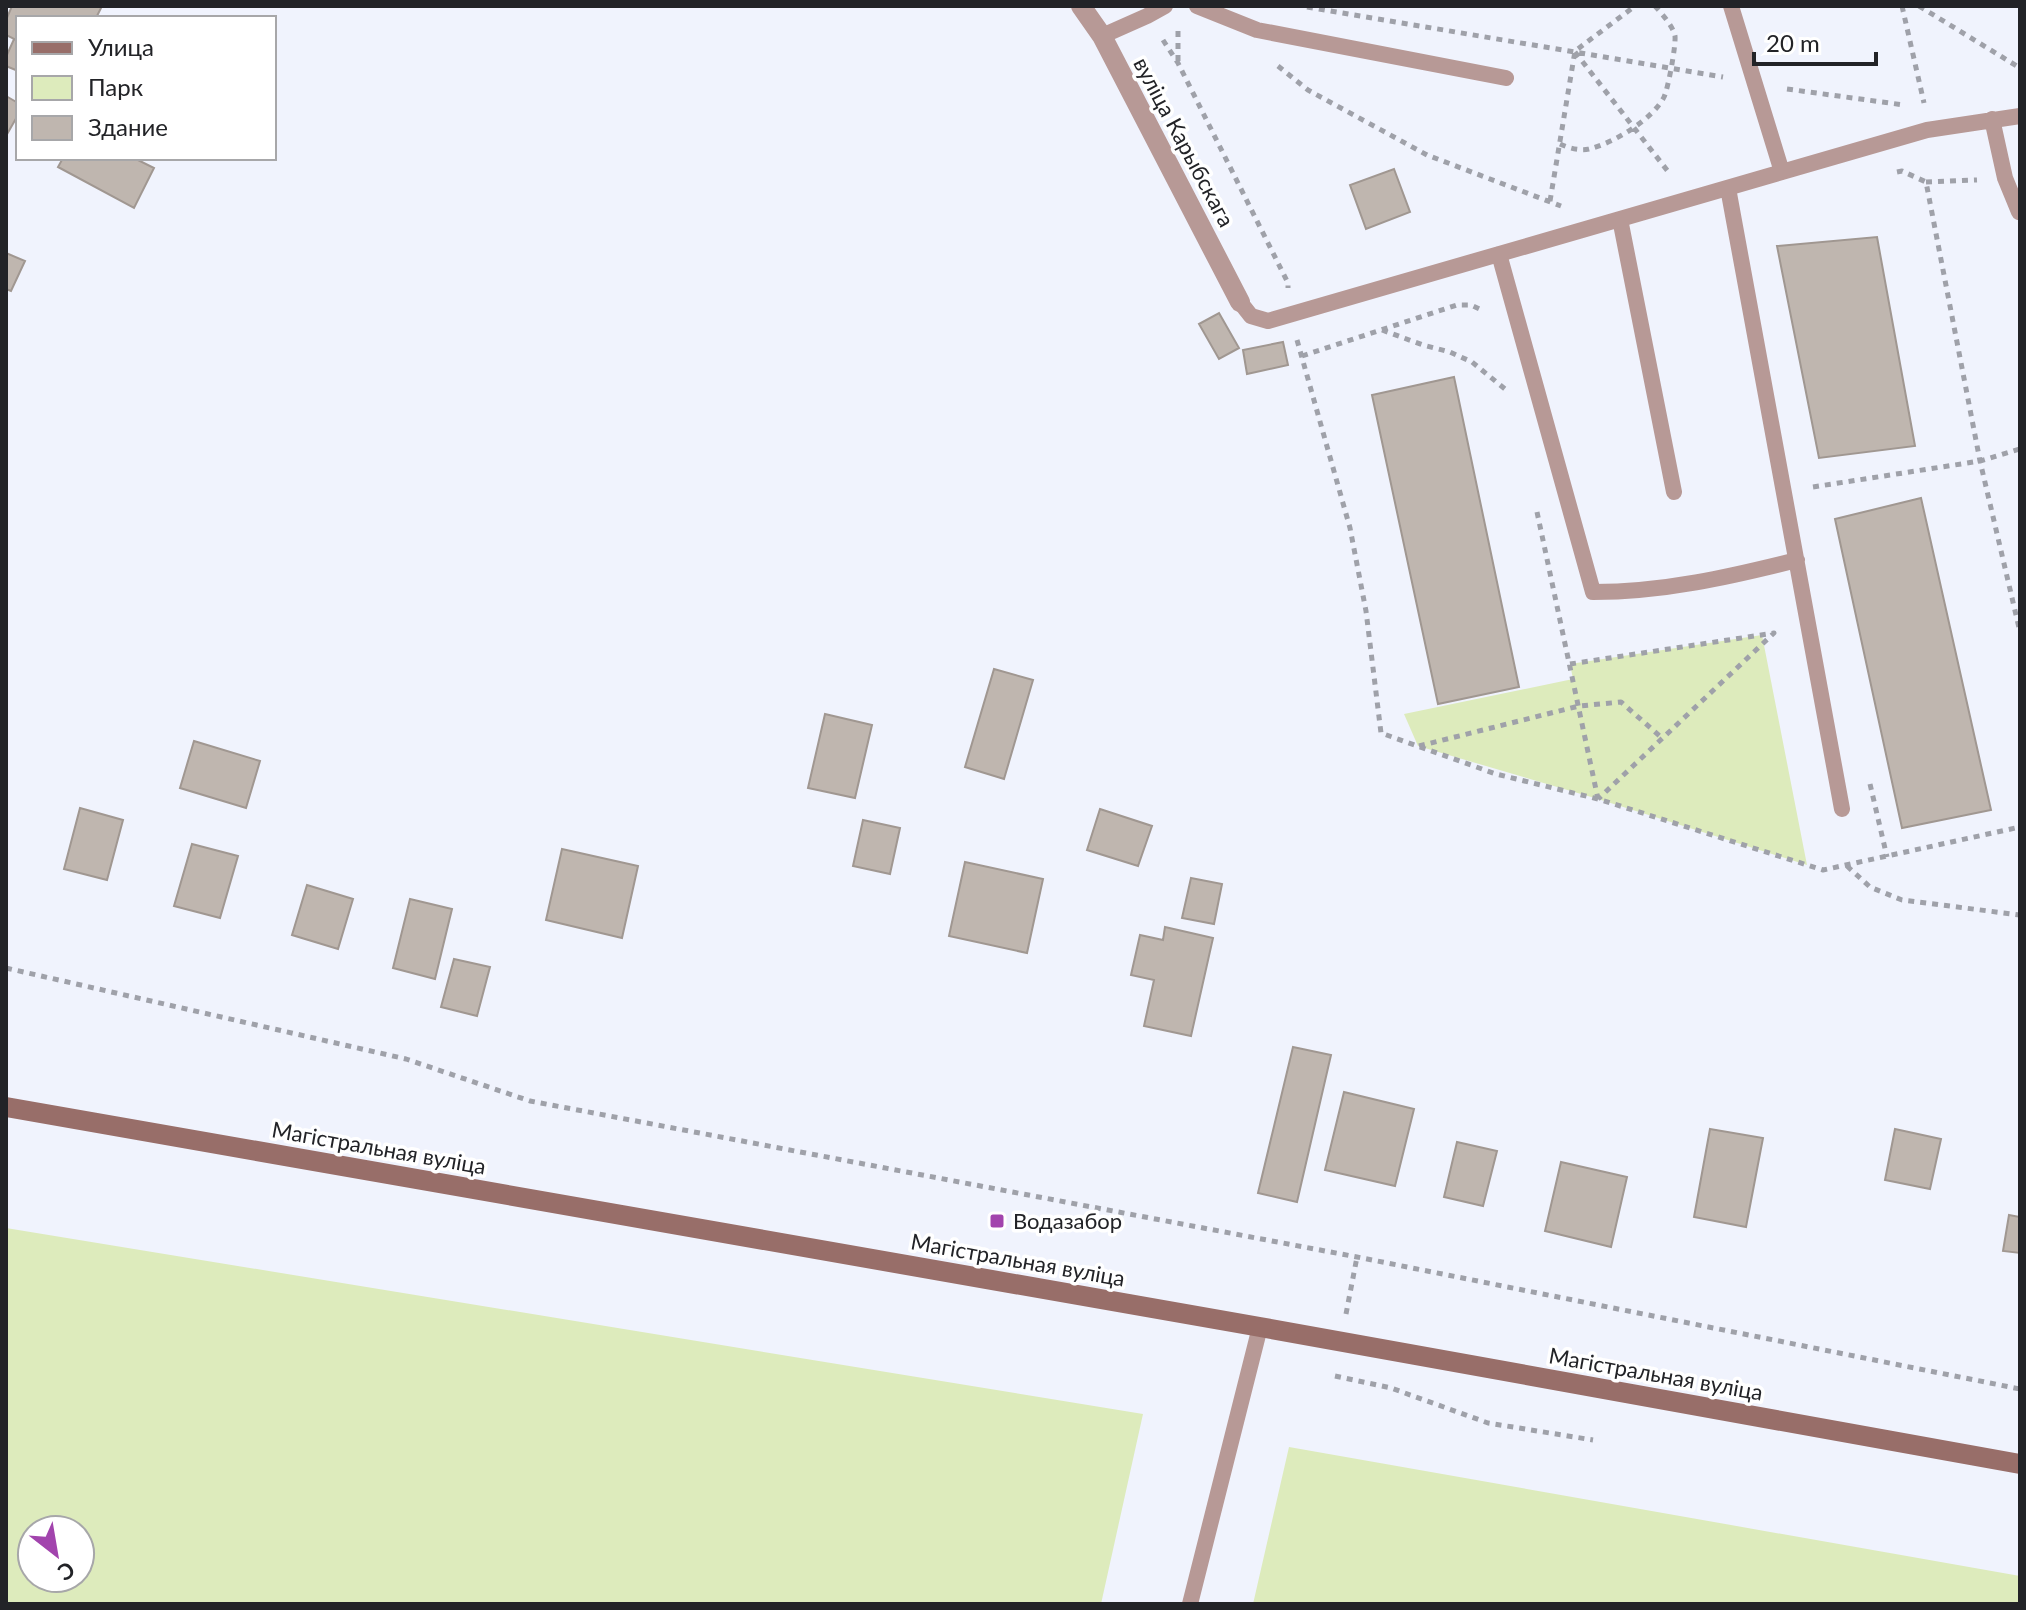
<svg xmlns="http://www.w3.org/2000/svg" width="2026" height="1610" font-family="Lato,sans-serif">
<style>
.green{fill:#ddebbc;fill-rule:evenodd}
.building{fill:#bfb6af;stroke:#a09791;stroke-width:2}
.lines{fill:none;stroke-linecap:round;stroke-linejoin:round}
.path{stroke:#9fa1a9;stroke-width:5;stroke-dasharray:6 6;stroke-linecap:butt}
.service{stroke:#b79996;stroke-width:16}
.minor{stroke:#b79996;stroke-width:20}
.secondary{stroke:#986e69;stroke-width:20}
.poi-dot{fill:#a244ad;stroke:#fff;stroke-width:3}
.labels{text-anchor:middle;stroke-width:7;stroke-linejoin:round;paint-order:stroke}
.street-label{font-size:22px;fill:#222327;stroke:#fff}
.poi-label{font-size:22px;fill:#222327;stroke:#fff;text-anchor:start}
</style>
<rect width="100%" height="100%" fill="#f0f3fd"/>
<path class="green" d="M1762,635L1807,865L1598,799L1418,746L1404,714L1573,679L1570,664Z
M6,1228L1143,1414L1101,1604H6ZM32,1530H80V1578H32Z
M1289,1447L2020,1576V1604H1253Z"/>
<path class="building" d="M12,6H102L96,18H18V41L6,35V20Z
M14,39L18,41V71L6,66V57Z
M6,96L18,103V115L6,136Z
M63,158H134L154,168L134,208L58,167Z
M1394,169L1410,212L1366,229L1350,185Z
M1877,237L1915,446L1819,458L1777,246Z
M6,253L25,261L11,291L6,289Z
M1219,313L1239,348L1219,359L1199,324Z
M1283,342L1288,365L1247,374L1243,350Z
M1454,377L1519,687L1438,704L1372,395Z
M1921,498L1991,810L1902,828L1835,519Z
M994,669L1033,680L1004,779L965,767Z
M825,714L872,725L855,798L808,788Z
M194,741L260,761L246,808L180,788Z
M80,808L123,820L107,880L64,869Z
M1100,809L1152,826L1138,866L1087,850Z
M863,820L900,828L890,874L853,866Z
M192,844L238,856L220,918L174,906Z
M562,849L638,866L622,938L546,920Z
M965,862L1043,879L1027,953L949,936Z
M1191,878L1222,884L1214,924L1182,918Z
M307,885L353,899L338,949L292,935Z
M410,899L452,909L435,979L393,968Z
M1165,927L1213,938L1191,1036L1144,1026L1154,980L1131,975L1140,935L1163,940Z
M454,959L490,967L477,1016L441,1007Z
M1293,1047L1331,1055L1297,1202L1258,1193Z
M1344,1092L1414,1109L1395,1186L1325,1170Z
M1710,1129L1763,1138L1746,1227L1694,1217Z
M1895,1129L1941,1139L1930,1189L1885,1180Z
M1457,1142L1497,1151L1483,1206L1444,1197Z
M1561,1162L1627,1177L1611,1247L1545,1231Z
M2009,1215L2020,1217V1253L2003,1251Z"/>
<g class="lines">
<path class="path" d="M1902,6L1924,103
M1919,6L2020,68
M1307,7L1723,77
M1178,31V61
M1163,40L1178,63L1288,283V288
M1575,52L1670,174
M1278,66L1308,90L1427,155L1561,206
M1787,89L1904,105
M1560,144C1569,148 1579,151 1589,149C1614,143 1653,119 1664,97C1668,89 1676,46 1675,36C1673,26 1662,14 1655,6
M1897,172L1902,171L1926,182L1980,461L2020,632
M1926,182L1977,180
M1550,201L1575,51L1635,6
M1382,330L1423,345L1450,352L1472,362L1505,389
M1297,340L1350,528L1366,611L1381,733L1496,774L1598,799L1823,870L2020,827
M1302,356L1457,305H1471L1484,311
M1813,487L1980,461L2020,449
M1537,512L1598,799
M1570,664L1774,633L1598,799
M1419,746L1579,706L1621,702L1662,738
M1870,784L1887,857
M1847,866L1870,887L1902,900L2020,915
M6,968L406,1059L530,1101L1357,1257L2020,1389
M1346,1314L1357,1257
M1335,1376L1391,1388L1488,1423L1593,1440"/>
<path class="service" d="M1197,6L1257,30L1506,78
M1731,6L1782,172
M1102,36L1147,16L1165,6
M1992,119L2005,178L2019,212
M1728,188L1842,809
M1620,219L1674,492
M1499,254L1593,592C1664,592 1729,577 1797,560
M1240,302L1251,316L1268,321L1927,130L2020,116
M1190,1604L1260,1327"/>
<path class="minor" d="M1081,6L1102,36L1240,302"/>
<path class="secondary" d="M6,1107L1260,1327L2020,1464"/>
</g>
<rect class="poi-dot" x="989" y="1213" width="16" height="16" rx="4"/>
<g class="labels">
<g class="street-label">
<text transform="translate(1184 142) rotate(62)" y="8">вуліца Карыбскага</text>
<text transform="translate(379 1148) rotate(10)" y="8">Магістральная вуліца</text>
<text transform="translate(1018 1260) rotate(10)" y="8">Магістральная вуліца</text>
<text transform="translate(1656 1374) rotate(10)" y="8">Магістральная вуліца</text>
</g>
<g class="poi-label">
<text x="1013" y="1229">Водазабор</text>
</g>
</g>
<rect width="2026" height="1610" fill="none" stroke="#222327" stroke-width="16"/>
<rect x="16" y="16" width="260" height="144" fill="#ffffff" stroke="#a7a7a9" stroke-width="2"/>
<rect x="32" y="42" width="40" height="12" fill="#986e69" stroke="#a7a7a9" stroke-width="2"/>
<text x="88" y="56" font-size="24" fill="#222327">Улица</text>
<rect x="32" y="76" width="40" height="24" fill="#ddebbc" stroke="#a7a7a9" stroke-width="2"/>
<text x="88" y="96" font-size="24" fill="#222327">Парк</text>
<rect x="32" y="116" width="40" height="24" fill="#bfb6af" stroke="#a7a7a9" stroke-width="2"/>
<text x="88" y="136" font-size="24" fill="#222327">Здание</text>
<g transform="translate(56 1554) rotate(149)"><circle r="38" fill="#ffffff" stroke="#a7a7a9" stroke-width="2"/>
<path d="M0-6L14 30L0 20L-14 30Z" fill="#a244ad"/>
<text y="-12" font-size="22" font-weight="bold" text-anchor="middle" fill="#222327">С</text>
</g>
<path d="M1754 52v12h122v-12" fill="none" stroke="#222327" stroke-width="4"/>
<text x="1766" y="52" font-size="24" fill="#222327" stroke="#ffffff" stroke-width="6" paint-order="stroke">20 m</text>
</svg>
